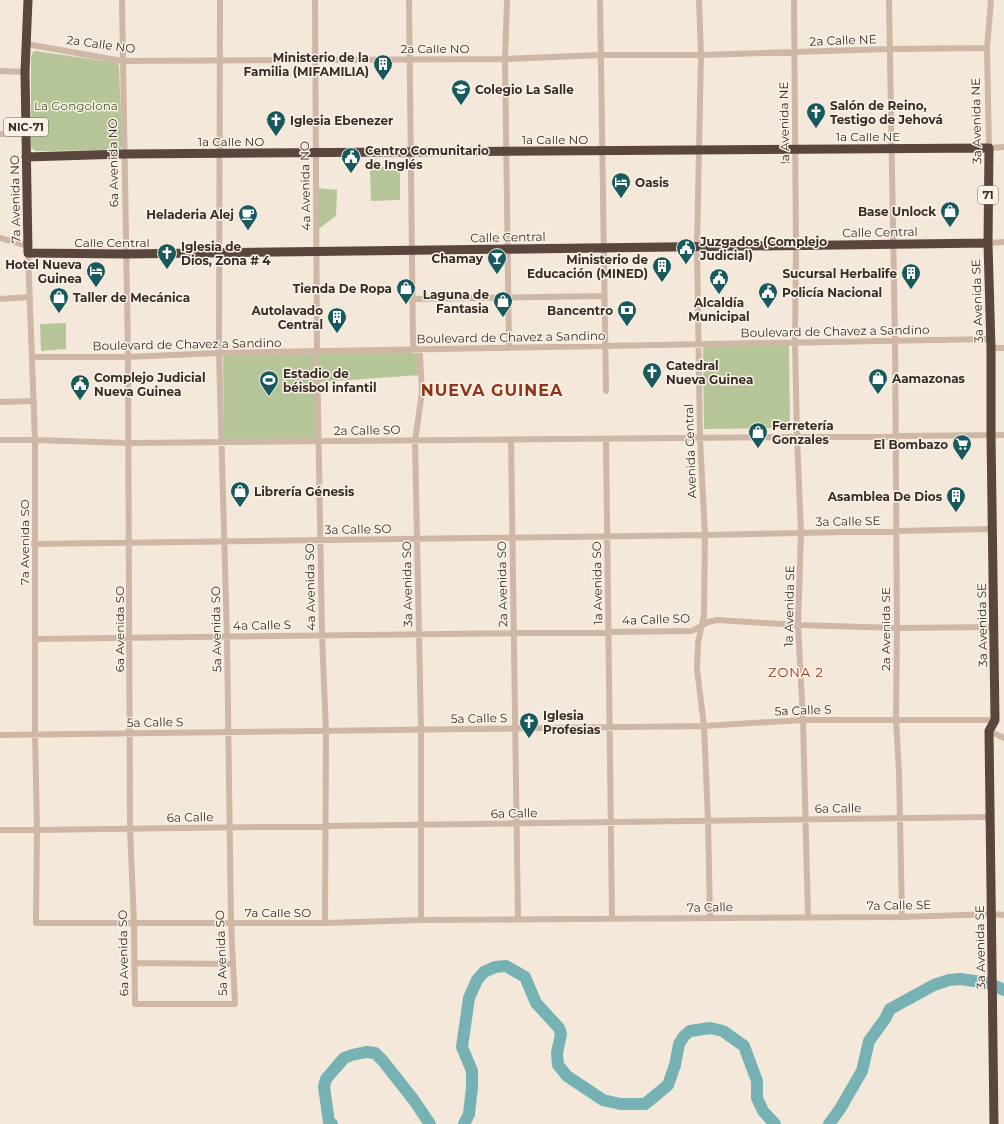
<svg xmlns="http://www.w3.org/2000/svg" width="1004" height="1124" font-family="Montserrat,sans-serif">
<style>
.green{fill:#b6c598}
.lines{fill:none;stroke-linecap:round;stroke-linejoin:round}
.river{stroke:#76b1b4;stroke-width:12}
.minor{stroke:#ceb7a4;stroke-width:6}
.highway{stroke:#5a463d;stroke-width:9}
.labels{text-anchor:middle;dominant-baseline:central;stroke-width:3;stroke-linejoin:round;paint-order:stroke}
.shield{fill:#fbf2e7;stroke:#726761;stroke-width:1}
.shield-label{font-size:11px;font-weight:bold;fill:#382c27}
.street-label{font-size:12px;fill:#382c27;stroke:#fbf2e7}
.poi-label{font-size:12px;font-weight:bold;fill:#382c27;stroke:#fbf2e7;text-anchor:start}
.park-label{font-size:12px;fill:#475928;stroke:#fbf2e7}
.neighbourhood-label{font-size:13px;letter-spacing:1px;fill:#903417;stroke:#fbf2e7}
.district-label{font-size:16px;font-weight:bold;letter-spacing:1px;fill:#903417;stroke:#fbf2e7}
</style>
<rect width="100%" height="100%" fill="#f4e8da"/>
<path class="green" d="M 36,51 L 117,63 L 119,66 L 122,139 L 122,145 L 120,150 L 36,151 L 31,148 L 31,57 L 33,52 Z
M 370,167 L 400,167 L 400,200 L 371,201 Z
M 316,188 L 337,190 L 336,216 L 317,230 Z
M 66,323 L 66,349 L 41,351 L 40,324 Z
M 789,344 L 790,428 L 704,429 L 703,345 Z
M 411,352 L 417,355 L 421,375 L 320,382 L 320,353 Z
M 314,354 L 316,439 L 224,440 L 223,355 Z"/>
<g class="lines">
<path class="river" d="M 332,1124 L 329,1122 L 324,1087 L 326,1079 L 344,1058 L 352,1055 L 366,1052 L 375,1053 L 383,1061 L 413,1099 L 430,1124
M 464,1124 L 469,1114 L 472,1087 L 472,1071 L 462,1047 L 469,998 L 477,980 L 484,972 L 495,967 L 506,966 L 525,977 L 536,1003 L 559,1028 L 561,1034 L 557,1053 L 558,1065 L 567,1076 L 603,1100 L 620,1104 L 645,1104 L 668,1085 L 675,1065 L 679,1044 L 684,1036 L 690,1031 L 710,1028 L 723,1031 L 744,1046 L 757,1081 L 757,1098 L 763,1111 L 775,1124
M 829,1124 L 840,1109 L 862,1071 L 869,1041 L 885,1019 L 890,1009 L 934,985 L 949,980 L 960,979 L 988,983 L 1004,990"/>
<path class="minor" d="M 122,0 L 128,357 L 130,829 L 134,924 L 135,1004 L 235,1004 L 231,923 L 227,637 L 219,353 L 220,0
M 315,0 L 317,352 L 322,635 L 326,731 L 325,923
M 409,0 L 413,344 L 415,350 L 420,355 L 422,392 L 415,441 L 421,729 L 421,920
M 507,0 L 505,59 L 509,348
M 600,0 L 606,391
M 699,0 L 701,55 L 697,246 L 700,438 L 705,535 L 704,615 L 698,643 L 697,669 L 704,726 L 708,821 L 710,918
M 794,0 L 796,245 L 795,343 L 797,437 L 801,533 L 798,625 L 803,720 L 808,917
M 889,0 L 895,341 L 897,628 L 896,720 L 899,772 L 902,917
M 991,0 L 987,48 L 989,148 L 1004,147
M 26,44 L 122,61 L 505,59 L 601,55 L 701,55 L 890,49 L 987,48
M 0,71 L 25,72
M 0,134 L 26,134
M 0,238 L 28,246
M 988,243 L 1004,242
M 28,253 L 35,440 L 35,734 L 37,830 L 36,923 L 325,923 L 421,920 L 902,917 L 992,914 L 1004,915
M 0,299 L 30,297
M 413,299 L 604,296
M 991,348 L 1004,348
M 32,357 L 128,357 L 219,353 L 990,339
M 0,402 L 34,401
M 606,439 L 612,919
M 0,440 L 35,440 L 128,443 L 1004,435
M 511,440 L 518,919
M 34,544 L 705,535 L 992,529
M 35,639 L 692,631 L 708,622 L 717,620 L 798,625 L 897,628 L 994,627
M 989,731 L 1004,738
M 0,735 L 704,726 L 803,720 L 995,720
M 0,830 L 37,830 L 990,817
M 134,963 L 232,964"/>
<path class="highway" d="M 28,0 L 25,72 L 28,253 L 126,254 L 988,243
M 26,157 L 124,154 L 989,148 L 988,243 L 991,348 L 991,435 L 995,720 L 989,731 L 994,1124"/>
</g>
<defs>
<g id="building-pin" transform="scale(1)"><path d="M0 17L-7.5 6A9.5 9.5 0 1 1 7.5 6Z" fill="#18595e" stroke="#fbf2e7"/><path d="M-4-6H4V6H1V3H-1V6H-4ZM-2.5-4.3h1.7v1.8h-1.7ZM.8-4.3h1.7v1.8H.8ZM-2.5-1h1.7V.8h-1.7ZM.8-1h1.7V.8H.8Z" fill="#fff"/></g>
<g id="school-pin" transform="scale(1)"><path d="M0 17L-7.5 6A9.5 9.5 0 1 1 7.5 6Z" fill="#18595e" stroke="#fbf2e7"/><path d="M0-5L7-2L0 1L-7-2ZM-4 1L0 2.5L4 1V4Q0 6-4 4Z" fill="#fff"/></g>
<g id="church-pin" transform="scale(1)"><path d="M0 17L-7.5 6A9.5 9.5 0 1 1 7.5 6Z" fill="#18595e" stroke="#fbf2e7"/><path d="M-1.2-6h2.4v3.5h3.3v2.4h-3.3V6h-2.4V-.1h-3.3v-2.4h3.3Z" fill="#fff"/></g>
<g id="civic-pin" transform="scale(1)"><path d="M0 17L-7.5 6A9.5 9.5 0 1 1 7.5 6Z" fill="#18595e" stroke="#fbf2e7"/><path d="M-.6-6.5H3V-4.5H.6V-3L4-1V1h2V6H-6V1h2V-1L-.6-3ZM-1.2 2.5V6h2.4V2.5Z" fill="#fff"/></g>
<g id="hotel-pin" transform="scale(1)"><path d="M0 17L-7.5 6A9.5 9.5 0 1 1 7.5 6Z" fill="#18595e" stroke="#fbf2e7"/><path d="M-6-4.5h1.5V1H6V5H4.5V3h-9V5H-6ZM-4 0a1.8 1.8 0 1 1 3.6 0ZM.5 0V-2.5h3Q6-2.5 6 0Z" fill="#fff"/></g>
<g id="shop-pin" transform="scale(1)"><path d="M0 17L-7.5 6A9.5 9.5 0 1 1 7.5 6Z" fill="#18595e" stroke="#fbf2e7"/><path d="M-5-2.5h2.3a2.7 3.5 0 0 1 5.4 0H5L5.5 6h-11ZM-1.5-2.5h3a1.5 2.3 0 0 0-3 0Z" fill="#fff"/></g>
<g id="cafe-pin" transform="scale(1)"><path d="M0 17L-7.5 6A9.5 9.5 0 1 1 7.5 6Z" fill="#18595e" stroke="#fbf2e7"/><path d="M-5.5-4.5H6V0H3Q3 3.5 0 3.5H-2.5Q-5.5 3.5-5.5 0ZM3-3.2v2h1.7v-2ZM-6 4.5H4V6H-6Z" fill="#fff"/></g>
<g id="bar-pin" transform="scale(1)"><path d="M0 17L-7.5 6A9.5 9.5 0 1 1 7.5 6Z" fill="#18595e" stroke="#fbf2e7"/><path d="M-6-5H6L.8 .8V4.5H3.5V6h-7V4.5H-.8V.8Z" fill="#fff"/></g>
<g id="bank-pin" transform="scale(1)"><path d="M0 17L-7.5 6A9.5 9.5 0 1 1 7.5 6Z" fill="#18595e" stroke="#fbf2e7"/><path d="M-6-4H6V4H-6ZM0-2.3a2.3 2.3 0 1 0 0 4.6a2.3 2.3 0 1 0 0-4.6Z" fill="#fff"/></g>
<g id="stadium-pin" transform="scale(1)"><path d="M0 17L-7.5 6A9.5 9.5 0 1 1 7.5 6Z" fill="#18595e" stroke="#fbf2e7"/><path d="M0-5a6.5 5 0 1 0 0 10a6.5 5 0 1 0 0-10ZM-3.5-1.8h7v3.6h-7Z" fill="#fff"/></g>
<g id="supermarket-pin" transform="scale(1)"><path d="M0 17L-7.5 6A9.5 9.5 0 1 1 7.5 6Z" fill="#18595e" stroke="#fbf2e7"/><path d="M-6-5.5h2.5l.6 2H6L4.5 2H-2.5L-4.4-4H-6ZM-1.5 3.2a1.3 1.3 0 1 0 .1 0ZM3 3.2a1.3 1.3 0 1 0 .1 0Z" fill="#fff"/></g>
</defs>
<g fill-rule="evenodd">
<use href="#building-pin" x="383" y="64"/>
<use href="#school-pin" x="461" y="89"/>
<use href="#church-pin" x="816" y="112"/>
<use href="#church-pin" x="276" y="120"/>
<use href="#civic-pin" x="351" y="157"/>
<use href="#hotel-pin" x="621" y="182"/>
<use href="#shop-pin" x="950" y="211"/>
<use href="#cafe-pin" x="248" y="214"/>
<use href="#civic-pin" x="686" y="248"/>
<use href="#church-pin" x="167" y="253"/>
<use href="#bar-pin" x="497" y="258"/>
<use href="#building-pin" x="662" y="266"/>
<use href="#hotel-pin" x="96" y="271"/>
<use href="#building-pin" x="911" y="273"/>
<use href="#civic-pin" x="719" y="278"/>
<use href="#shop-pin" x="406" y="288"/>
<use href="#civic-pin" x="768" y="292"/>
<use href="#shop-pin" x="59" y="297"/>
<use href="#shop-pin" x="503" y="301"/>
<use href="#bank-pin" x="627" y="310"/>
<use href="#building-pin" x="337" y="317"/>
<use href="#church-pin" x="652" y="372"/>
<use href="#shop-pin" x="878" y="378"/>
<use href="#stadium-pin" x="269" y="380"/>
<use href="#civic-pin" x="80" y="384"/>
<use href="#shop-pin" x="758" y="432"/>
<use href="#supermarket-pin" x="962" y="444"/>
<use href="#shop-pin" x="240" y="491"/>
<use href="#building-pin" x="956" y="496"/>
<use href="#church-pin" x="529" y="722"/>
</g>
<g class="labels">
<g class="shield">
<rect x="4" y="118" width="44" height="18" rx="3"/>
<rect x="978" y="186" width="20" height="18" rx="3"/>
</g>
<g class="shield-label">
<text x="26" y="127">NIC-71</text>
<text x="988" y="195">71</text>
</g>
<g class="street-label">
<text transform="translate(843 40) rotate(-2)">2a Calle NE</text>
<text transform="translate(101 44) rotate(8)">2a Calle NO</text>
<text x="435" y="48">2a Calle NO</text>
<text transform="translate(976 121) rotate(-91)">3a Avenida NE</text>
<text transform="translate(784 123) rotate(-91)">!a Avenida NE</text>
<text x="868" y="136">1a Calle NE</text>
<text x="555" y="139">1a Calle NO</text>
<text x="231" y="141">1a Calle NO</text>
<text transform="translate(113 163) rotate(-91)">6a Avenida NO</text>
<text transform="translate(305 186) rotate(-91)">4a Avenida NO</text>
<text transform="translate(15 199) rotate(-91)">7a Avenida NO</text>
<text transform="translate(880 232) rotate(-1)">Calle Central</text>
<text transform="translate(508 237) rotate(-1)">Calle Central</text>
<text x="112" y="242">Calle Central</text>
<text transform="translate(977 301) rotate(-92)">3a Avenida SE</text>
<text transform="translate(835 331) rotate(-1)">Boulevard de Chavez a Sandino</text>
<text transform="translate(511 337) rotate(-1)">Boulevard de Chavez a Sandino</text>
<text transform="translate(187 344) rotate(-1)">Boulevard de Chavez a Sandino</text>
<text transform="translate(367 430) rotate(-1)">2a Calle SO</text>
<text transform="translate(690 451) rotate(-92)">Avenida Central</text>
<text transform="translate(848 521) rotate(-1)">3a Calle SE</text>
<text transform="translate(358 529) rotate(-1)">3a Calle SO</text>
<text transform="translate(24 542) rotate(-90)">7a Avenida SO</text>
<text transform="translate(597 583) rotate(-91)">1a Avenida SO</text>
<text transform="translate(407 584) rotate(-91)">3a Avenida SO</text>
<text transform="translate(502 584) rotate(-91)">2a Avenida SO</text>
<text transform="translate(310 587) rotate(-91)">4a Avenida SO</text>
<text transform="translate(789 606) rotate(-89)">1a Avenida SE</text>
<text transform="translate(656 619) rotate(-2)">4a Calle SO</text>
<text transform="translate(262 625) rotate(-1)">4a Calle S</text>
<text transform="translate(982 625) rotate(-91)">3a Avenida SE</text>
<text transform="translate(119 629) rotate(-90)">6a Avenida SO</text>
<text transform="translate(216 629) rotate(-91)">5a Avenida SO</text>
<text transform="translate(885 629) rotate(-90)">2a Avenida SE</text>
<text transform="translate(803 710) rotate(-2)">5a Calle S</text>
<text transform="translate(479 718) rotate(-1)">5a Calle S</text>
<text transform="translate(155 722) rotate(-1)">5a Calle S</text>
<text transform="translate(838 808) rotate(-1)">6a Calle</text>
<text transform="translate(514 813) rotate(-1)">6a Calle</text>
<text transform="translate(190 817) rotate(-1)">6a Calle</text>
<text transform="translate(899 905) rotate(-1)">7a Calle SE</text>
<text transform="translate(710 907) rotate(-1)">7a Calle</text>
<text x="278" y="912">7a Calle SO</text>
<text transform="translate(980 947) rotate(-91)">3a Avenida SE</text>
<text transform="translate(123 953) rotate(-91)">6a Avenida SO</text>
<text transform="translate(221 953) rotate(-92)">5a Avenida SO</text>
</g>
<g class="poi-label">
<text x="369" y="57" text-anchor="end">Ministerio de la<tspan x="369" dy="14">Familia (MIFAMILIA)</tspan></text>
<text x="475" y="89">Colegio La Salle</text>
<text x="830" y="105">Salón de Reino,<tspan x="830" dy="14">Testigo de Jehová</tspan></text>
<text x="290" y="120">Iglesia Ebenezer</text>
<text x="365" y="150">Centro Comunitario<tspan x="365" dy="14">de Inglés</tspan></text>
<text x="635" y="182">Oasis</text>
<text x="936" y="211" text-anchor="end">Base Unlock</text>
<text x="234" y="214" text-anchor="end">Heladeria Alej</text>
<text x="700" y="241">Juzgados (Complejo<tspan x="700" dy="14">Judicial)</tspan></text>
<text x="181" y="246">Iglesia de<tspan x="181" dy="14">Dios, Zona # 4</tspan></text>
<text x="483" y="258" text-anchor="end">Chamay</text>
<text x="648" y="259" text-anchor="end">Ministerio de<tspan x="648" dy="14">Educación (MINED)</tspan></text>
<text x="82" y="264" text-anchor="end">Hotel Nueva<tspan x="82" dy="14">Guinea</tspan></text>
<text x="897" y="273" text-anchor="end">Sucursal Herbalife</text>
<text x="392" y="288" text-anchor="end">Tienda De Ropa</text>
<text x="782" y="292">Policía Nacional</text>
<text x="489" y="294" text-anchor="end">Laguna de<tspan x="489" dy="14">Fantasia</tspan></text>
<text x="73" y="297">Taller de Mecánica</text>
<text x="719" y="302" text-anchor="middle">Alcaldía<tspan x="719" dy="14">Municipal</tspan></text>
<text x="323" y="310" text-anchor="end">Autolavado<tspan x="323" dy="14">Central</tspan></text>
<text x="613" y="310" text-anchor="end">Bancentro</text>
<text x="666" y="365">Catedral<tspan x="666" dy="14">Nueva Guinea</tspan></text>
<text x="283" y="373">Estadio de<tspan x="283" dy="14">béisbol infantil</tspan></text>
<text x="94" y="377">Complejo Judicial<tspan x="94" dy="14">Nueva Guinea</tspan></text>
<text x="892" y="378">Aamazonas</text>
<text x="772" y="425">Ferretería<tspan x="772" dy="14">Gonzales</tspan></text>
<text x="948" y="444" text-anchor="end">El Bombazo</text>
<text x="254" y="491">Librería Génesis</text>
<text x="942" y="496" text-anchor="end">Asamblea De Dios</text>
<text x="543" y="715">Iglesia<tspan x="543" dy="14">Profesias</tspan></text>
</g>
<g class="park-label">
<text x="76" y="105">La Gongolona</text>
</g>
<g class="neighbourhood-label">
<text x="796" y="672">ZONA 2</text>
</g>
<g class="district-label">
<text x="492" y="390">NUEVA GUINEA</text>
</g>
</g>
</svg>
